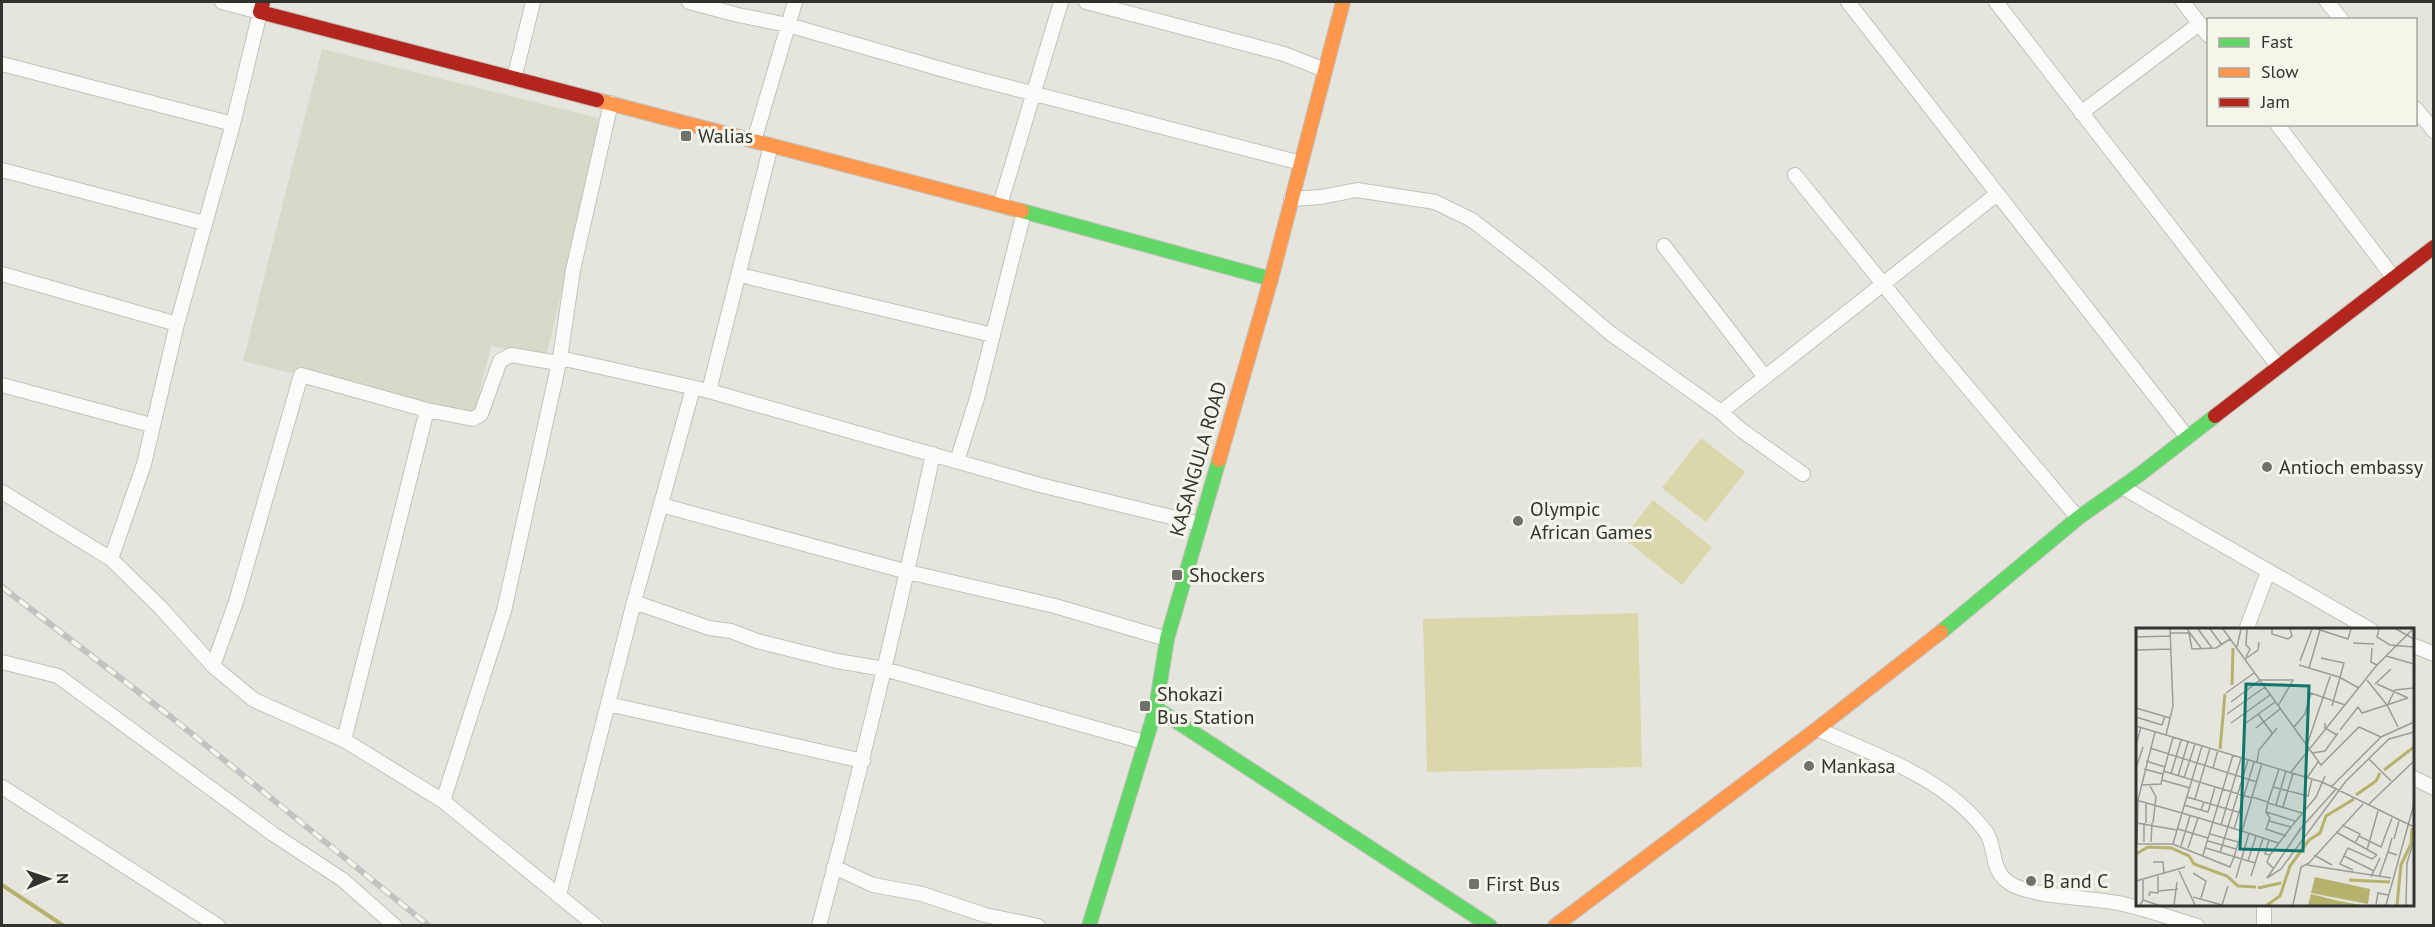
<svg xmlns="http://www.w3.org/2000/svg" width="2435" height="927" font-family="'PT Sans',sans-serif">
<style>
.built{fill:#d8d8cb}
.green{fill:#dad8ab}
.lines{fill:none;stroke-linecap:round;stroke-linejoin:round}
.stream{stroke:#b5b26d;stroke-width:4}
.street-casing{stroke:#c2c2bc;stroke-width:16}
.fast-casing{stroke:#c2c2bc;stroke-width:16}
.slow-casing{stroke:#c2c2bc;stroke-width:16}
.jam-casing{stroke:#c2c2bc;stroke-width:16}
.street{stroke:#fbfbfa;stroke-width:14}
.fast{stroke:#63d668;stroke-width:14}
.slow{stroke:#ff974d;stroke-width:14}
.jam{stroke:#b3261e;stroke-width:14}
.rail-casing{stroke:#c2c2c1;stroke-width:6}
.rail{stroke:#f5f5e9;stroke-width:4;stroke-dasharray:11;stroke-linecap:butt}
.poi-dot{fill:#71716c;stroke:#f5f5e9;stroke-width:2}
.labels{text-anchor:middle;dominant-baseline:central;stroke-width:6;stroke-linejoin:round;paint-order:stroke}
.poi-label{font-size:20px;fill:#32322e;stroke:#f5f5e9;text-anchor:start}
.street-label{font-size:20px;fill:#32322e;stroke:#f5f5e9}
.inset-river{fill:none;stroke:#b5b26d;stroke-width:3}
.inset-road{fill:none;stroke:#9d9d98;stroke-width:1.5}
.view{fill:#0f766e;fill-opacity:0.15;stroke:#0f766e;stroke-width:3}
.inset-edge{fill:none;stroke:#32322e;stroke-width:3}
</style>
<rect width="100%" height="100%" fill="#e5e5de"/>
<path class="built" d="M 322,49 L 602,119 L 546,357 L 491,346 L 473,419 L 243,361 Z"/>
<path class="green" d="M 1701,438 L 1745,472 L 1706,522 L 1662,488 Z
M 1653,500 L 1712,547 L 1682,585 L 1623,538 Z
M 1638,613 L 1642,767 L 1427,772 L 1423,619 Z"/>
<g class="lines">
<path class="stream" d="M 2,885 L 64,926"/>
<g class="street-casing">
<path id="street" d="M 689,2 L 738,15 L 788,25 L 962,75 L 1301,163
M 1086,2 L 1284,54 L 1325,70
M 1848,2 L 2187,437
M 1996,2 L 2278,366
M 2183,2 L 2208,35
M 2327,2 L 2342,20
M 2,64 L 233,124
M 514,79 L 533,2
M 2416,109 L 2434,131
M 2081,113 L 2199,24
M 2277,124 L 2393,277
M 754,141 L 795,2
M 771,145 L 709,391 L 1040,485 L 1200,524
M 2,170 L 204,223
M 1795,175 L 1938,352 L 2078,518
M 1291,199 L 1321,197 L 1357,190 L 1435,202 L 1472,220 L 1536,270 L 1610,333 L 1721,412 L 1740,429 L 1803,474
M 1000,205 L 1061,2
M 1664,246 L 1765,377
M 2,274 L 177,324
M 740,275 L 993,335
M 560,358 L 573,270 L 611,103
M 2,385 L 151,425
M 427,410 L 344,740 L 443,801 L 596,926
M 1721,412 L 1997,194
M 957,461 L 977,398 L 1024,212
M 2122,487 L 2371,630
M 2,492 L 111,559 L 161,608 L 213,666 L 254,700 L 344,740
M 661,505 L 908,572 L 1055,606 L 1167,639
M 111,559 L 144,464 L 177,324 L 233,124 L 260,12 L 222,2
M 634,602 L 709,628 L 731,631 L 757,641 L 837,661 L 884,669 L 1144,742
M 2246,630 L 2268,572
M 2412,645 L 2434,654
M 2,662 L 58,676 L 273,834 L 343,880 L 395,926
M 213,666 L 236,602 L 301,375 L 427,410 L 473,419 L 481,414 L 500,361 L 511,355 L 558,363
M 608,704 L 863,761
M 1817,729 C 1877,756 1945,777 1986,832 C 1997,847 1989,871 2011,884 C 2036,898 2092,897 2123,904 C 2148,910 2172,918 2197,926
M 2412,777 L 2434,788
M 2,787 L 218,926
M 443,801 L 504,611 L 560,358 L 709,391
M 834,867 L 873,885 L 922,894 L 985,915 L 1038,926
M 559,895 L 634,602 L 693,388
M 2264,904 L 2264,926
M 819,926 C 861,769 899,612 933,454"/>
</g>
<g class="fast-casing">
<path id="fast" d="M 1022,211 L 1271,279
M 1941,632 L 2078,518 L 2139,475 L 2215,416
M 1156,708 L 1490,926
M 1089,926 L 1156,708 L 1167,639 L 1219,460"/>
</g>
<g class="slow-casing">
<path id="slow" d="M 597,100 L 1022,211
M 1219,460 L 1271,279 L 1343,2
M 1555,926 L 1817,729 L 1941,632"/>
</g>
<g class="jam-casing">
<path id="jam" d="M 263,2 L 260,12 L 597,100
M 2215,416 L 2434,247"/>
</g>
<use href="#street" class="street"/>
<use href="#fast" class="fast"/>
<use href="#slow" class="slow"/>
<use href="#jam" class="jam"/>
<g class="rail-casing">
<path id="rail" d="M 2,587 L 171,717 L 429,926"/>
</g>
<use href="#rail" class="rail"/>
</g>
<g class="poi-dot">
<rect x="680" y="130" width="12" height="12" rx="3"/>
<circle cx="2267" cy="467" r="6"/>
<circle cx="1518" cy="521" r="6"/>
<rect x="1171" y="569" width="12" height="12" rx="3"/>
<rect x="1139" y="700" width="12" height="12" rx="3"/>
<circle cx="1809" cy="766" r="6"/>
<circle cx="2031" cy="881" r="6"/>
<rect x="1468" y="878" width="12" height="12" rx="3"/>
</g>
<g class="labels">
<g class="poi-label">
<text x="698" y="136">Walias</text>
<text x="2279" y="467">Antioch embassy</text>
<text x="1530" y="509">Olympic<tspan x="1530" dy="23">African Games</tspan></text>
<text x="1189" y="575">Shockers</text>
<text x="1157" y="694">Shokazi<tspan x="1157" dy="23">Bus Station</tspan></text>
<text x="1821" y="766">Mankasa</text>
<text x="2043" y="881">B and C</text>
<text x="1486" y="884">First Bus</text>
</g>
<g class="street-label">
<text transform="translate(1198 459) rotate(-74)">KASANGULA ROAD</text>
</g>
</g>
<g transform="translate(2136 628)">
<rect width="278" height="278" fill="#e5e5de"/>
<path d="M 179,249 L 234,261 L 232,276 L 175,265 ZM 175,266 L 203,273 L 225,277 L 172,277 Z" fill="#b5b26d"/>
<path class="inset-river" d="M 96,57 L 97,20M 84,121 L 89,66M 248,142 L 278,119M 220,167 L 240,153 L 244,145M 0,226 L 12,219 L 35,220 L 53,228 L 58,236 L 91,248 L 102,258 L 120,259M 213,252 L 254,254M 122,260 L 145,255M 131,277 L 144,268 L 154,238 L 173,212 L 184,205 L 190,188 L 218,171M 261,277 L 265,237 L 275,216 L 276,200"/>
<path class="inset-road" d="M 51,1 L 65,20M 62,1 L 76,20M 74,1 L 86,17M 87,1 L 185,137 L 223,99 L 245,109M 136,1 L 136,6 L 152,11 L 156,8 L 154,1M 181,1 L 212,11 L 215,1M 243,1 L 241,9 L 254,17 L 278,19M 260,1 L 278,11M 34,5 L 53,5 L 56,21 L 80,20 L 94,11M 0,9 L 34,8M 217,15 L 238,16M 101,19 L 105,1M 236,20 L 235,34 L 241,37M 0,22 L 35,21M 250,28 L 278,36M 110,29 L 114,21 L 110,17 L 111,1M 185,30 L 208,35 L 196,78M 109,31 L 122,22 L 123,14M 164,33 L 176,1M 163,37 L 203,49 L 223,60M 173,40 L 184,2M 231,52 L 251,77 L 262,99M 239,56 L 255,41M 241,56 L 272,70M 90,65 L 118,45M 95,74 L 124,52 L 157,52 L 142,78M 252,76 L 259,62 L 278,60M 0,80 L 34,90M 91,86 L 129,59M 122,86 L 136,105M 0,89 L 26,97 L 29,88M 95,95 L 134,67M 189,95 L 189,100 L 201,107M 107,97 L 139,74M 0,98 L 186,154 L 278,199M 158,99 L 169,86 L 175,65 L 209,77M 120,100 L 144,81M 204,102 L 222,79 L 226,85 L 272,70M 30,107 L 37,78 L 34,1M 0,117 L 5,99M 171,117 L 195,46M 14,120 L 121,154M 176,125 L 189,123 L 202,105M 233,131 L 255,153M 10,133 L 29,139M 121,134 L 123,122 L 141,100M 0,140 L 7,119M 77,140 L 82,122M 8,141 L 27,146 L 37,109M 27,143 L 116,170M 155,144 L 241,37 L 277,1M 35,146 L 45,112M 42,148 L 52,114M 48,150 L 59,116M 171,150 L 182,134M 26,152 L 54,160M 5,157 L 25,156 L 27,146M 14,158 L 20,169 L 17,195M 137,159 L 172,168 L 176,151M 195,159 L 245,109 L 278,94M 200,161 L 165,200 L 131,250 L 145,241 L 210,153 L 253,111 L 278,104M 51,169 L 105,185M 116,169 L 132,174 L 143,141M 59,171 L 74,120M 0,172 L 46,185 L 66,118M 132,174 L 130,184 L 159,193M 132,175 L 166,185M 48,177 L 65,182 L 68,174M 140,177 L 150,143M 232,177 L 278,133M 147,179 L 157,145M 65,182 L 72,184 L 79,159M 130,184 L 134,190 L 130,201 L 150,208M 133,193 L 155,199 L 180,169 L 189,148M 1,195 L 41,202M 10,195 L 10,175M 85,197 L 105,130M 206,197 L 224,206 L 219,215M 42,201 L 72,210M 98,201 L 118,134M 200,204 L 241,227M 74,206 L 102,214M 223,208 L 245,219 L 256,190M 256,210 L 252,224 L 261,227M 258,211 L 263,193M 133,212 L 129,226 L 134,227M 72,213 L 100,221M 8,214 L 8,195M 15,214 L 16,195M 0,216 L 37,216 L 46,185 L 106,203 L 126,135M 1,216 L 2,172 L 19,104M 37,216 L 94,239 L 98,229M 45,218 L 54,188M 52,220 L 62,190M 70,220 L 119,235M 231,222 L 242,183M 84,225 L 112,132M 67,227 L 97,127M 178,227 L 196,237M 208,228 L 238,243M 98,229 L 106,203 L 142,215M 112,233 L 120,208M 17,234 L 27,234 L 28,246M 171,237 L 255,250M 137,240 L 131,234 L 134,227 L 155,199M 217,242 L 204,236 L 212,220 L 236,231 L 241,227M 43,243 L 59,277M 57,245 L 70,253 L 65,270M 115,248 L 127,210M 235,249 L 244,230M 243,249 L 252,224M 100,250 L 113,205M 0,253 L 49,239M 23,263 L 42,261M 13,268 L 14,264 L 22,265 L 22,248M 57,269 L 86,277M 7,272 L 7,252M 4,277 L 7,272 L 22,277M 38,277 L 41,254M 86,277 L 92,258M 157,277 L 165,239 L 173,235 L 227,176M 240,277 L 242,265 L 252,267M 250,277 L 278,176M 270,277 L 271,235 L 278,212"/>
<path class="view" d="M 110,56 L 173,58 L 167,223 L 104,221 Z"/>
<rect width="278" height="278" class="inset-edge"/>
</g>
<rect width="2435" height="927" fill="none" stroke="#32322e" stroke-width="6"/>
<rect x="2207" y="18" width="210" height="108" fill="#f5f5e9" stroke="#a7a79e" stroke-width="1.5"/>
<rect x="2219" y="38" width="30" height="9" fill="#63d668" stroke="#a7a79e" stroke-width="1.5"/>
<text x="2261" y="48" font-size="18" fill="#32322e">Fast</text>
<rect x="2219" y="68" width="30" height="9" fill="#ff974d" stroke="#a7a79e" stroke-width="1.5"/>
<text x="2261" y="78" font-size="18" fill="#32322e">Slow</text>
<rect x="2219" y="98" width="30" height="9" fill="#b3261e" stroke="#a7a79e" stroke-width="1.5"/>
<text x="2261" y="108" font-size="18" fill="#32322e">Jam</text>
<g transform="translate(48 879) rotate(88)" stroke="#f5f5e9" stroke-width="4.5" paint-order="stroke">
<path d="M0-4.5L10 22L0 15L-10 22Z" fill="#32322e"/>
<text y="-9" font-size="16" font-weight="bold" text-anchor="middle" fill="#32322e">N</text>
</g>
</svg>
